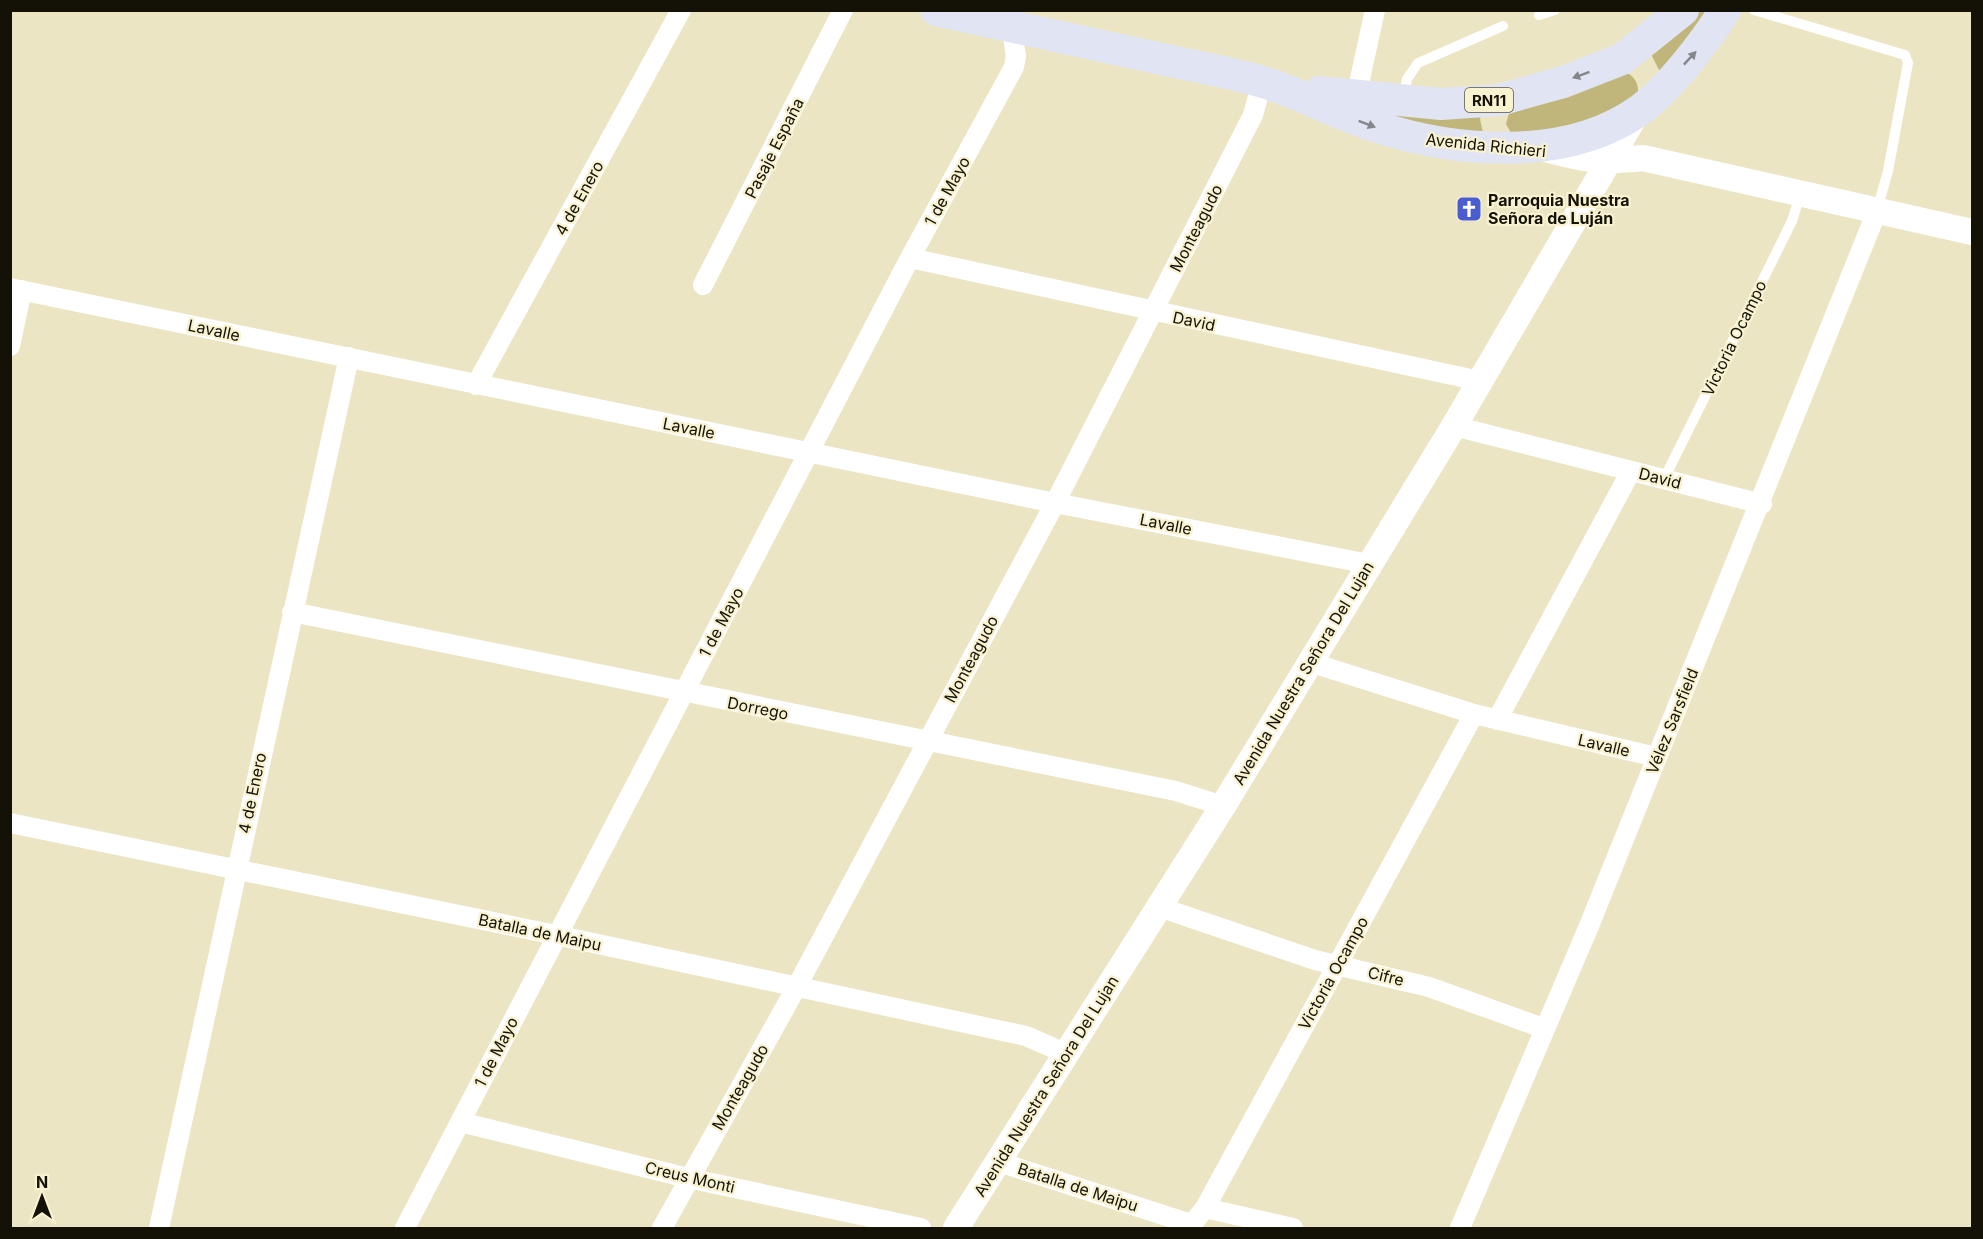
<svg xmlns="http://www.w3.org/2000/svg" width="1983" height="1239" font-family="Inter,sans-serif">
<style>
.green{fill:#c0b67c}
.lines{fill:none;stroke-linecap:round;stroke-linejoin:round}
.service{stroke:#fff;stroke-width:10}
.minor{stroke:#fff;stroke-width:20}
.tertiary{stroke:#fff;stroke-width:26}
.primary{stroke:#e1e5f3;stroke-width:32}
.oneway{fill:#858689}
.labels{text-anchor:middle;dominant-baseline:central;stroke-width:4.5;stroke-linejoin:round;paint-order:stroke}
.shield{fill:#f8f2d0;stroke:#585543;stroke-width:1.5}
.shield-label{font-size:15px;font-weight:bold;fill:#141207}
.street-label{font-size:16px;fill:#141207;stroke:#f8f2d0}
.poi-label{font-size:16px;font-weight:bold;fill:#141207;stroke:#f8f2d0;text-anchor:start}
</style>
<rect width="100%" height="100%" fill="#ebe5c3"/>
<path class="green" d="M 1696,11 L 1713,11 L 1662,76 L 1651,54 Z
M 1621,69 C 1634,76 1639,81 1638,95 L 1588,126 L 1511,133 L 1506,124 L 1509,113 Z
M 1352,105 L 1483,112 L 1480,119 L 1484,138 L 1443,134 Z"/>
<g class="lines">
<path class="service" d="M 1754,10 L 1905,55 L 1908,63 L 1888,171 L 1877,210
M 1539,15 L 1555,10
M 1403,98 L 1407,79 L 1418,63 L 1503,26
M 1664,479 L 1792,221 L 1800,195"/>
<path class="minor" d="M 1356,97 L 1375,10
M 910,258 L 1480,381
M 703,285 L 843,10
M 10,288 L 1055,503 L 1369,564
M 10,346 L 22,290
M 476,385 L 681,10
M 1454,426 L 1762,504
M 292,612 L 1176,791 L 1223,806
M 1309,662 L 1474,714 L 1656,757
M 1497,720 L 1631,471
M 10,823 L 556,935 L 1026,1036 L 1067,1054
M 1159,907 L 1315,960 L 1429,987 L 1543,1028
M 460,1122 L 688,1178 L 921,1228
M 999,1162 L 1191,1224
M 1205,1208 L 1293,1228
M 159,1228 L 349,357
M 405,1228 L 910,258 L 1014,67 L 1016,57 L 1010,16
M 662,1228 L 796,988 L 1055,503 L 1253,115 L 1262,82
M 1189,1228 L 1205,1208 L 1474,714
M 1460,1228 L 1589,926 L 1877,211"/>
<path class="tertiary" d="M 1538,147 C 1581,159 1598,163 1643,158 L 1972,232
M 956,1228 L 1223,806 L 1454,426 L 1638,111"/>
<path class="primary" d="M 936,10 C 1010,26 1083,42 1157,58 C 1192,66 1229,72 1263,82 C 1302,94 1338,115 1377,127 C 1458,153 1567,162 1640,110 C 1670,88 1705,42 1725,10
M 1319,92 L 1441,104 L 1499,100 L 1563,82 L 1622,59 L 1683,10"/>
</g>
<defs><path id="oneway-solid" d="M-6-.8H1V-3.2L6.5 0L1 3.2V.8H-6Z" transform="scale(1.5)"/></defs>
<g class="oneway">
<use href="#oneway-solid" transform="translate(1690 58) rotate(-47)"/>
<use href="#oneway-solid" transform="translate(1581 75) rotate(160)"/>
<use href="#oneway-solid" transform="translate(1367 124) rotate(21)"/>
</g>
<defs>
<g id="church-square" transform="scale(1.35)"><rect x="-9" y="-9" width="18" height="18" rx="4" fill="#495cd0" stroke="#f8f2d0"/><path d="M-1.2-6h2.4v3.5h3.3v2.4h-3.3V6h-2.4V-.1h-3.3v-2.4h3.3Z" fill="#fff"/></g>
</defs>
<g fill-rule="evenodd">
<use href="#church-square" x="1469" y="209"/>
</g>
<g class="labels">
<rect class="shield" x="1465" y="88" width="48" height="24" rx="4.5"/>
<g class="shield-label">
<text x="1489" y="100">RN11</text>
</g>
<g class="street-label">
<text transform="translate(1486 145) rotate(6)">Avenida Richieri</text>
<text transform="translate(774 148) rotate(-63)">Pasaje España</text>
<text transform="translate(947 191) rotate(-61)">1 de Mayo</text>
<text transform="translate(579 198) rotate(-61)">4 de Enero</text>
<text transform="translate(1196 228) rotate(-63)">Monteagudo</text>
<text transform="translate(1194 321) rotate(12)">David</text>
<text transform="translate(214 330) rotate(12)">Lavalle</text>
<text transform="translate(1734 338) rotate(-64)">Victoria Ocampo</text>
<text transform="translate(689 428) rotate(11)">Lavalle</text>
<text transform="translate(1660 478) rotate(14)">David</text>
<text transform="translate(1166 524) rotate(11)">Lavalle</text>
<text transform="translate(721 622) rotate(-62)">1 de Mayo</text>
<text transform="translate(971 659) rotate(-62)">Monteagudo</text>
<text transform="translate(1303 673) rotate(-59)">Avenida Nuestra Señora Del Lujan</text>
<text transform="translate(758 708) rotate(11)">Dorrego</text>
<text transform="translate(1672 721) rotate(-68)">Vélez Sarsfield</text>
<text transform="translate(1604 745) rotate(13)">Lavalle</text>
<text transform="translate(252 793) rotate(-78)">4 de Enero</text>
<text transform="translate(540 932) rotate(12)">Batalla de Maipu</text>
<text transform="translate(1333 973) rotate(-61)">Victoria Ocampo</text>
<text transform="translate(1386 976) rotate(14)">Cifre</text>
<text transform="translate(496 1052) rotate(-63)">1 de Mayo</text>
<text transform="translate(1046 1086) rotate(-58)">Avenida Nuestra Señora Del Lujan</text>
<text transform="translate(740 1087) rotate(-60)">Monteagudo</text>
<text transform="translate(690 1177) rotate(13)">Creus Monti</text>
<text transform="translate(1078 1187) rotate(18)">Batalla de Maipu</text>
</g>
<g class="poi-label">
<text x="1488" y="200">Parroquia Nuestra<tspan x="1488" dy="18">Señora de Luján</tspan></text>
</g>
</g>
<rect width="1983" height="1239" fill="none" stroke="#141207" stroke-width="24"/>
<g transform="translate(42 1197)" stroke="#f8f2d0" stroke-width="4.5" paint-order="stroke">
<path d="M0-4.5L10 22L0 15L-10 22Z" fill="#141207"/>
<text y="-9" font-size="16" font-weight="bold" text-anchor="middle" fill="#141207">N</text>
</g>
</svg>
